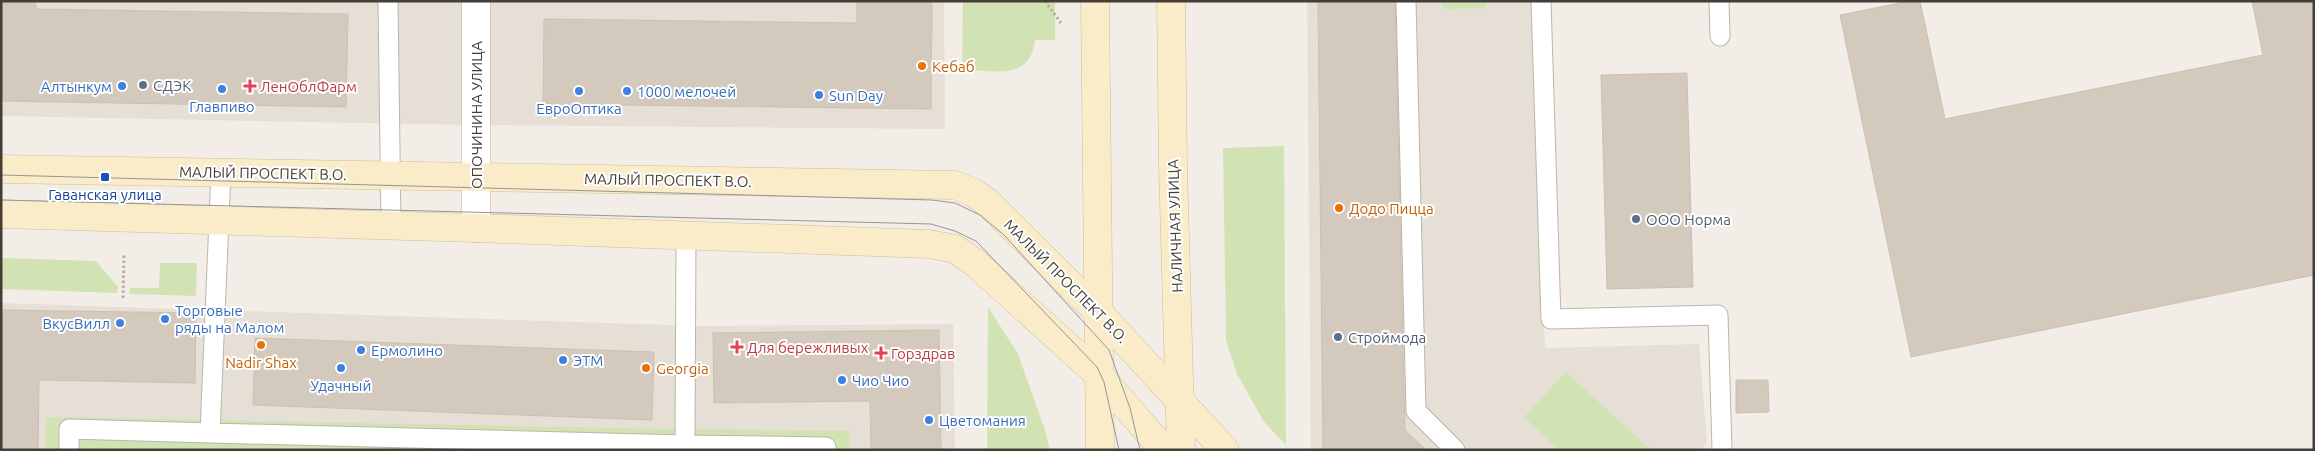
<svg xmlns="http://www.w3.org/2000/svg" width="2315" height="451" font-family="Ubuntu,sans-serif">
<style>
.residential{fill:#e6dfd5}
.green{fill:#d1e3b3}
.building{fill:#d3c9bd;stroke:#cdc0b1}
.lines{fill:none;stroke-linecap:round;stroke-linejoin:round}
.lane-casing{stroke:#bdb5aa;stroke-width:21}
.street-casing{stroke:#bdb5aa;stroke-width:29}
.secondary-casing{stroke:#cebd9a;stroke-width:29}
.path{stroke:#bdaf9d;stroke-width:3;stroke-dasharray:2.5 2.5;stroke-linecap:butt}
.lane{stroke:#fff;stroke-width:19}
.street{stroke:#fff;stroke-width:28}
.secondary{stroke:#faebc9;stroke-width:28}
.tram{stroke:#959595;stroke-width:1}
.food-dot{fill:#e8710a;stroke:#fff;stroke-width:2}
.service-dot{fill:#5c6f8a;stroke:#fff;stroke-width:2}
.shop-dot{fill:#3f7fe0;stroke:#fff;stroke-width:2}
.health-dot{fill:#e0444e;stroke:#fff;stroke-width:2}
.transit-dot{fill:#1a4fb4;stroke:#fff;stroke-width:2}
.labels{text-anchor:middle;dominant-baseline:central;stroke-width:4;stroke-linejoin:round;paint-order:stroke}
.food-label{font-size:15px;fill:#c56008;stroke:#fff;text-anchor:start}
.service-label{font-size:15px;fill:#4e5e75;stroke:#fff;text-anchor:start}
.shop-label{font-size:15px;fill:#366cbe;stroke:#fff;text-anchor:start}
.health-label{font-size:15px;fill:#be3a42;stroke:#fff;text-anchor:start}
.street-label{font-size:15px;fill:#443e36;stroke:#fff}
.transit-label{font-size:15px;fill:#164399;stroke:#fff}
</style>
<rect width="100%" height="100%" fill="#f2eee7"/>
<path class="residential" d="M 1,1 L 944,1 L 945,129 L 468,125 L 1,116 Z
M 1307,1 L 1531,1 L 1545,348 L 1699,344 L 1707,442 L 1702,450 L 1311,450 Z
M 1,303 L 701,326 L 953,324 L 955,450 L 1,450 Z"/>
<path class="green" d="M 963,1 L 1055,1 L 1055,40 L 1035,40 C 1030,82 994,70 962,70 Z
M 1443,1 L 1486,1 L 1486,8 L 1443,9 Z
M 1284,146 L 1286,445 L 1264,422 L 1237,374 L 1226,340 L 1223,148 Z
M 1,258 L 96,261 L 118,287 L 117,293 L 1,289 Z
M 160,263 L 197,263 L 196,296 L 129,294 L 130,288 L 159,288 Z
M 988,307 L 1018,354 L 1045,430 L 1050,450 L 987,450 Z
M 1566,372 L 1651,450 L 1559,450 L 1524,417 Z
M 46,417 L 669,429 L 849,431 L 850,450 L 46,450 Z"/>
<path class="building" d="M 1,1 L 36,1 L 36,9 L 348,14 L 346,107 L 1,101 Z
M 932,1 L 931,109 L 543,104 L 544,19 L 857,23 L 857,1 Z
M 1318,1 L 1395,1 L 1405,430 L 1426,450 L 1323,450 Z
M 1910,1 L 1920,1 L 1945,119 L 2263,55 L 2252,1 L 2314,1 L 2314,275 L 1911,357 L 1840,15 Z
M 1687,73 L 1693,287 L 1607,289 L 1601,75 Z
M 1,310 L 196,313 L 195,383 L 39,380 L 38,450 L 1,450 Z
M 939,330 L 941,450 L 871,450 L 870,401 L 714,403 L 713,333 Z
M 255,338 L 654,352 L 652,420 L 253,405 Z
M 1736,380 L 1768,380 L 1769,412 L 1736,413 Z"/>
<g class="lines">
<g class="lane-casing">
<path id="lane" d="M 388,1 L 391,225
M 1406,1 L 1416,411 L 1455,450
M 1541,1 L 1551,319 L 1718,315 L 1722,450
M 1719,1 L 1720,36
M 221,172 L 210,433 L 685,445 L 826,447 L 826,450
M 685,445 L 686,236
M 69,450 L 69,429 L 210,433"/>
</g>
<g class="street-casing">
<path id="street" d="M 476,228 L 476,1"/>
</g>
<g class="secondary-casing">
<path id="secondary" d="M 1095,1 L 1100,450
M 1171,1 L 1173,167 L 1181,450
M 1,169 L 955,185 L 974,193 L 987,202 L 1099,313 L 1225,450
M 1,214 L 476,228 L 929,244 L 955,249 L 974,262 L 1099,375 L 1164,450"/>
</g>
<path class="path" d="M 1045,1 L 1061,23
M 123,298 L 124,255"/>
<use href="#lane" class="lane"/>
<use href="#street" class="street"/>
<use href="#secondary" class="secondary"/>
<path class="tram" d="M 1,175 L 932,200 L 955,203 L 980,215 L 1004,235 L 1109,350 L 1130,408 L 1140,450
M 1,200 L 931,224 L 955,231 L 976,241 L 1097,367 L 1104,382 L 1119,450"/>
</g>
<g class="food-dot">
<circle cx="922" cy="66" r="5"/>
<circle cx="1339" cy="208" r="5"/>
<circle cx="261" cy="345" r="5"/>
<circle cx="646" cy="368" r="5"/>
</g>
<g class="service-dot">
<circle cx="143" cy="85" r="5"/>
<circle cx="1636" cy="219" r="5"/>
<circle cx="1338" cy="337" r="5"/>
</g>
<g class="shop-dot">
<circle cx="122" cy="86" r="5"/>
<circle cx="222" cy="89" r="5"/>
<circle cx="579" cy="91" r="5"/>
<circle cx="627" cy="91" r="5"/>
<circle cx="819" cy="95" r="5"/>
<circle cx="165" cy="319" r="5"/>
<circle cx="120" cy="323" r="5"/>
<circle cx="361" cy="350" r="5"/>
<circle cx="563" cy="360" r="5"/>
<circle cx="341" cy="368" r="5"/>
<circle cx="842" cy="380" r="5"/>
<circle cx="929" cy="420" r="5"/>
</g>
<g class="health-dot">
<path d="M247.5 78.5h5v5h5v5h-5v5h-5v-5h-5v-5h5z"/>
<path d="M734.5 339.5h5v5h5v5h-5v5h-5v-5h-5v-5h5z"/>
<path d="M878.5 345.5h5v5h5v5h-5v5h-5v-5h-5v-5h5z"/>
</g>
<rect class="transit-dot" x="100" y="172" width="10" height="10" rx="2.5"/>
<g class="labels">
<g class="food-label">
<text x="932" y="66">Кебаб</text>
<text x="1349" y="208">Додо Пицца</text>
<text x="261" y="362" text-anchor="middle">Nadir Shax</text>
<text x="656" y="368">Georgia</text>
</g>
<g class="service-label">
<text x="153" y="85">СДЭК</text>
<text x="1646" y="219">ООО Норма</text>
<text x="1348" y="337">Строймода</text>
</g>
<g class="shop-label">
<text x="112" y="86" text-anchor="end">Алтынкум</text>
<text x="637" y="91">1000 мелочей</text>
<text x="829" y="95">Sun Day</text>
<text x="222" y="106" text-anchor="middle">Главпиво</text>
<text x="579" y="108" text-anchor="middle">ЕвроОптика</text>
<text x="175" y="310">Торговые<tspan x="175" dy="17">ряды на Малом</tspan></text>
<text x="110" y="323" text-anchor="end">ВкусВилл</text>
<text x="371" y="350">Ермолино</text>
<text x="573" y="360">ЭТМ</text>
<text x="852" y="380">Чио Чио</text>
<text x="341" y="385" text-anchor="middle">Удачный</text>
<text x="939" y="420">Цветомания</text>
</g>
<g class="health-label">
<text x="260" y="86">ЛенОблФарм</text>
<text x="747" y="347">Для бережливых</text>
<text x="891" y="353">Горздрав</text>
</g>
<g class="street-label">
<text transform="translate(476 115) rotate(-90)">ОПОЧИНИНА УЛИЦА</text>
<text transform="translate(263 173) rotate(1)">МАЛЫЙ ПРОСПЕКТ В.О.</text>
<text transform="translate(668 180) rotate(1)">МАЛЫЙ ПРОСПЕКТ В.О.</text>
<text transform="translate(1175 226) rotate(-92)">НАЛИЧНАЯ УЛИЦА</text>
<text transform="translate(1066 281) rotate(45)">МАЛЫЙ ПРОСПЕКТ В.О.</text>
</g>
<g class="transit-label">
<text x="105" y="194">Гаванская улица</text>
</g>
</g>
<rect width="2315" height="451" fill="none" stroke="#443e36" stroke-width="5"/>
</svg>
